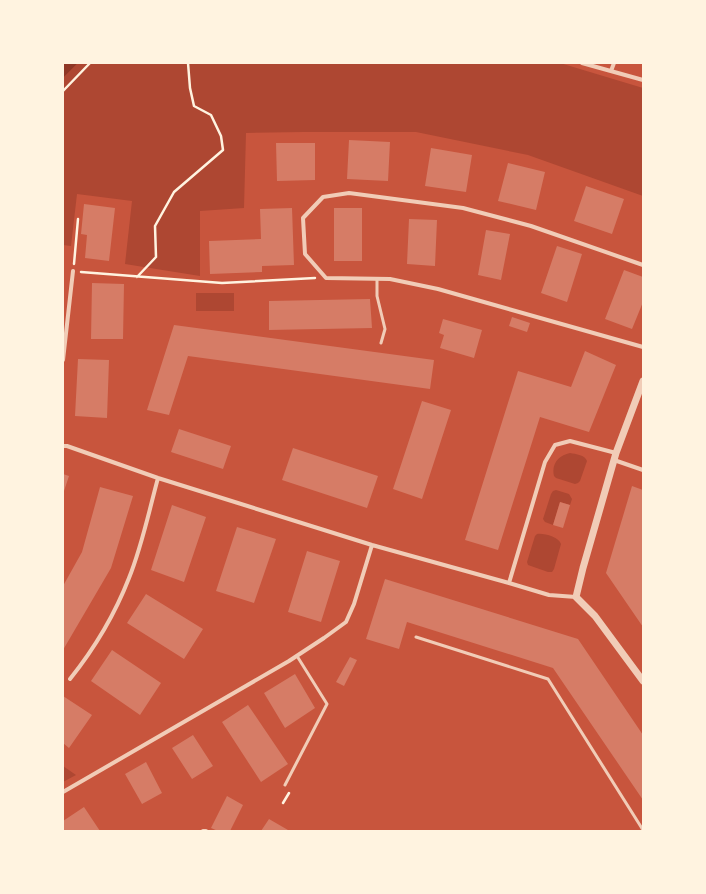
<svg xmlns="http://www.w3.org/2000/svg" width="706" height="894" font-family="'IBM Plex Serif',serif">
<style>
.green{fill:#ae4732}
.water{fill:#8f3625}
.building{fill:#d67c66}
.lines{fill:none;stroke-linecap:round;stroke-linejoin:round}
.path{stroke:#fff3e0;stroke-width:2.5}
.service{stroke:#f1ccb7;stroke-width:3}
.minor{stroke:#f1ccb7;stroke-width:4}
.tertiary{stroke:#f1ccb7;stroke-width:7}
</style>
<rect width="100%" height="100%" fill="#c8553d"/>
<path class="green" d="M 78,63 L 560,63 L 643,88 L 643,196 L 528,155 L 416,132 L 304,132 L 246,133 L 244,208 L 200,211 L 200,276 L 125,264 L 132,201 L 77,194 L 71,246 L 63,245 L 63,78 Z
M 196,293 L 234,293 L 234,311 L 196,311 Z
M 570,453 C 576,454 585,455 587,461 L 580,481 L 578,483 L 575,484 L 556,478 L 554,476 C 551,464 559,455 570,453 Z
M 556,490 L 569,494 L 572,499 L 570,505 L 560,502 L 553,525 L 545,522 L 543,519 L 551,494 L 553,491 Z
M 537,534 C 544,533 559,537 561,544 L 554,569 L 552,572 L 548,572 L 528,565 L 527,562 L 535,536 Z
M 63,766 L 76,775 L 63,782 Z"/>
<path class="water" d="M 63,63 L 78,63 L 63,78 Z"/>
<path class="building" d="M 349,140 L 390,142 L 388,181 L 347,179 Z
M 276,143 L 315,143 L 315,180 L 277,181 Z
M 431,148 L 472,155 L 466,192 L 425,186 Z
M 508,163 L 545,172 L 536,210 L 498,201 Z
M 586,186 L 624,199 L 612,234 L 574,221 Z
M 84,204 L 115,208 L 109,261 L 85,258 L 87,235 L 81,234 Z
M 292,208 L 294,265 L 262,266 L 262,272 L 210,274 L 209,241 L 261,239 L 260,209 Z
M 334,208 L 362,208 L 362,261 L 334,261 Z
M 409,219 L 437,220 L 435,266 L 407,264 Z
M 486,230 L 510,234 L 501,280 L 478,275 Z
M 557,246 L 582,254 L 567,302 L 541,293 Z
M 624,270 L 643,277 L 643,302 L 632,329 L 605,319 Z
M 92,283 L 124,284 L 123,339 L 91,339 Z
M 370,299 L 372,328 L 269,330 L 269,301 Z
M 512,317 L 530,323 L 527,332 L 509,326 Z
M 443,319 L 482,330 L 474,358 L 440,348 L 444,335 L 439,333 Z
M 174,325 L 434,360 L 430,389 L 188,356 L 169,415 L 147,410 Z
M 585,351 L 616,365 L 589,432 L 540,417 L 498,550 L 465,540 L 518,371 L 571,387 Z
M 78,359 L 109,360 L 107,418 L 75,416 Z
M 422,401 L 451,410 L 422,499 L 393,489 Z
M 179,429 L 231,446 L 223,469 L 171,452 Z
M 293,448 L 378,476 L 367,508 L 282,480 Z
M 63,474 L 69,476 L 63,494 Z
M 632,486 L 643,490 L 643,627 L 606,573 Z
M 100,487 L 133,496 L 111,568 L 63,650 L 63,586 L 82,552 Z
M 560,502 L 570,505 L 563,528 L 553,525 Z
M 172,505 L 206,517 L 184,582 L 151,570 Z
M 237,527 L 276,539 L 254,603 L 216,591 Z
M 307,551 L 340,561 L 321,622 L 288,612 Z
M 385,579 L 578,639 L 643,735 L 643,800 L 553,668 L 407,622 L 399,649 L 366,639 Z
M 146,594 L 203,629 L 184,659 L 127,623 Z
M 112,650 L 161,683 L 140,715 L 91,681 Z
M 350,657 L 357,660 L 344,686 L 336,682 Z
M 295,674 L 315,708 L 285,728 L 264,693 Z
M 63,696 L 92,715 L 69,748 L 63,743 Z
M 248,705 L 288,764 L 261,782 L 222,722 Z
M 193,735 L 213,766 L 192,779 L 172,748 Z
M 146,762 L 162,793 L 142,804 L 125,774 Z
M 227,796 L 243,805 L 230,831 L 218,831 L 211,828 Z
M 84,807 L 100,831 L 63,831 L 63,821 Z
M 269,819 L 288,830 L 287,831 L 261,831 Z"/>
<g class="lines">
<path class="path" d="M 63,91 L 90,63
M 74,264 L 78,219
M 81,272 L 222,283 L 315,278
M 137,277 L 156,257 L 155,226 L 174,192 L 223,150 L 221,136 L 211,115 L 194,106 L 190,88 L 188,63
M 283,803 L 289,793"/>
<path class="service" d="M 377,279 L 377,296 L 385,329 L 381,343
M 416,637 L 548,679 L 643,830
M 285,785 L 327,704 L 297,656"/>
<path class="minor" d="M 582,63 L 643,80
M 611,71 L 614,63
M 643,265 L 531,226 L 463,208 L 349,193 L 323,197 L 303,218 L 305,254 L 326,278 L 390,279 L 438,289 L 643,347
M 63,360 L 73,271
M 63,446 L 67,446 L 158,478 L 372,545 L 509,583 L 549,595 L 576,597
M 614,460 L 643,470
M 509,583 L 545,462 L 555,445 L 570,441 L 616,453
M 70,679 C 94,649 115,614 129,578 C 142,546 149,511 158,478
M 63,792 L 289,661 L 324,638 L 346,622 L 354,604 L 372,545
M 203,831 L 206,831"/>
<path class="tertiary" d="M 643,381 L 616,453 L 583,568 L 576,597 L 595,616 L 643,681"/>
</g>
<rect width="706" height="894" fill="none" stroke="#fff3e0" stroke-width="128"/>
</svg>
